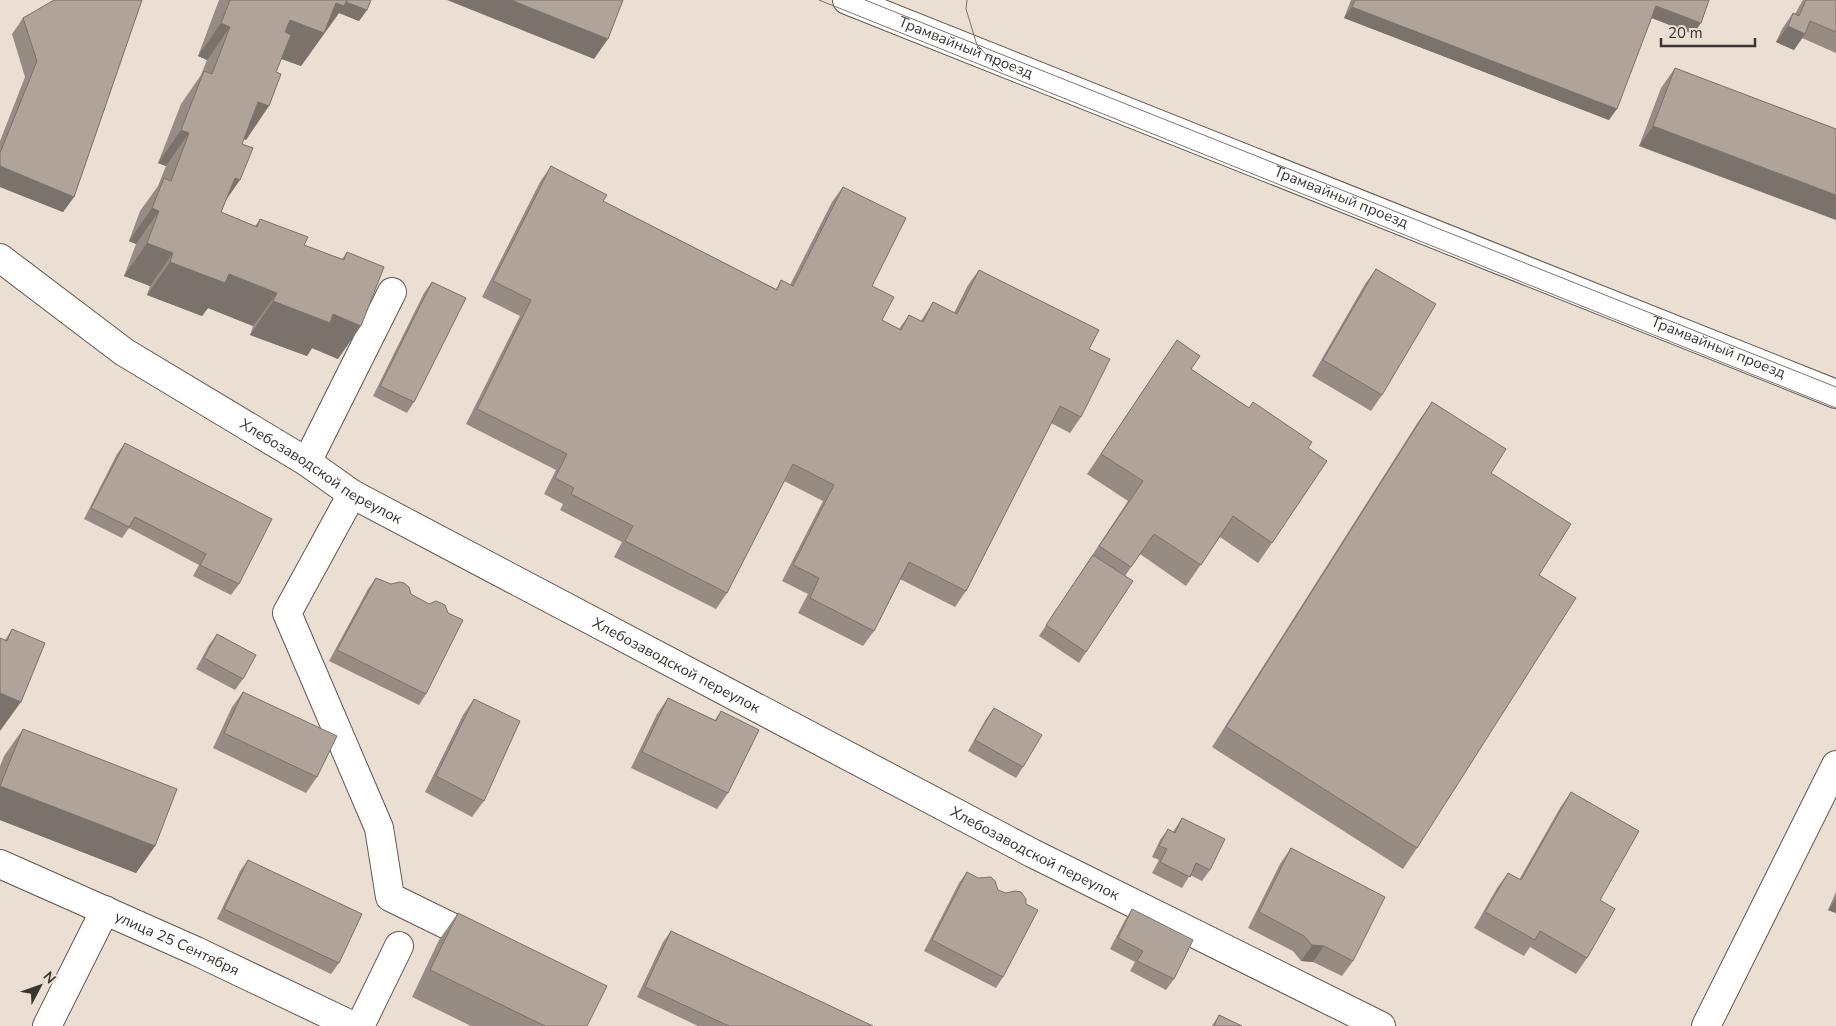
<svg xmlns="http://www.w3.org/2000/svg" width="1836" height="1026" font-family="'Nunito Sans',sans-serif">
<style>
.lines{fill:none;stroke-linecap:round;stroke-linejoin:round}
.minor-casing{stroke:#62574e;stroke-width:30}
.minor{stroke:#fff;stroke-width:28}
.tram{stroke:#7c746d;stroke-width:1}
.wall{fill:#978c84}
.shaded-wall{fill:#7b726b}
.building{fill:#b0a399;stroke:#7b726b}
.labels{text-anchor:middle;dominant-baseline:central;stroke-width:4;stroke-linejoin:round;paint-order:stroke}
.street-label{font-size:15px;fill:#3a3530;stroke:#ebded3}
</style>
<rect width="100%" height="100%" fill="#ebded3"/>
<g class="lines">
<g class="minor-casing">
<g id="minor">
<path id="s1" d="M 847,0 L 1836,394"/>
<path id="s2" d="M 0,258 L 124,352 L 307,462 L 352,494 L 1032,853 L 1381,1026"/>
<path d="M 307,462 L 392,292"/>
<path d="M 352,494 L 287,613 L 379,828 L 390,897 L 484,943"/>
<path id="s3" d="M 0,864 L 196,951 L 353,1026"/>
<path d="M 47,1026 L 105,910"/>
<path d="M 360,1026 L 399,946"/>
<path d="M 1706,1026 L 1836,765"/>
</g>
</g>
<use href="#minor" class="minor"/>
<path class="tram" d="M 819,0 L 1836,408
M 865,0 L 1836,387
M 967,0 L 966,9 L 977,45 L 1002,71"/>
</g>
<path class="wall" d="M 142,0 L 74,197 L 63,212 L 0,187 L 0,141 L 25,77 L 12,34 L 23,18 Z
M 219,0 L 371,0 L 367,10 L 359,21 L 339,13 L 301,66 L 281,59 L 246,140 L 244,139 L 226,200 L 221,212 L 255,226 L 260,219 L 304,245 L 342,259 L 347,252 L 338,359 L 312,348 L 307,356 L 250,335 L 253,326 L 208,308 L 202,316 L 147,295 L 150,286 L 124,276 L 136,244 L 129,241 L 140,211 L 158,186 L 166,166 L 158,163 L 181,104 L 201,75 L 207,60 L 198,56 Z
M 1351,0 L 1709,0 L 1701,23 L 1693,34 L 1652,18 L 1609,120 L 1344,18 Z
M 1803,0 L 1836,0 L 1836,53 L 1802,38 L 1794,50 L 1776,42 L 1782,29 L 1793,13 L 1795,14 L 1800,5 Z
M 1675,68 L 1836,129 L 1639,146 L 1661,88 Z
M 551,166 L 603,201 L 776,289 L 781,280 L 790,285 L 832,202 L 843,187 L 882,320 L 899,329 L 909,315 L 921,321 L 933,302 L 954,313 L 968,285 L 979,270 L 1089,349 L 1081,417 L 1070,433 L 1051,423 L 966,591 L 955,607 L 900,579 L 874,631 L 863,646 L 798,613 L 808,594 L 782,581 L 823,501 L 784,481 L 727,593 L 716,609 L 614,557 L 622,542 L 560,510 L 563,504 L 544,494 L 556,470 L 466,424 L 520,316 L 482,297 L 540,182 Z
M 1376,269 L 1382,395 L 1371,411 L 1312,376 L 1365,284 Z
M 432,282 L 414,402 L 407,413 L 373,396 L 424,293 Z
M 1177,340 L 1191,369 L 1308,448 L 1272,543 L 1258,563 L 1220,537 L 1186,586 L 1140,554 L 1125,576 L 1086,652 L 1079,663 L 1039,636 L 1128,501 L 1087,474 Z
M 1432,402 L 1491,473 L 1417,848 L 1403,869 L 1212,747 L 1418,422 Z
M 125,443 L 239,584 L 231,595 L 193,576 L 199,565 L 129,528 L 122,538 L 84,519 L 117,454 Z
M 376,578 L 429,604 L 426,694 L 419,705 L 329,661 L 368,589 Z
M 12,629 L 0,731 L 5,640 Z
M 217,634 L 243,679 L 235,690 L 196,669 L 209,645 Z
M 243,692 L 317,777 L 306,793 L 213,748 L 232,707 Z
M 668,698 L 715,720 L 721,711 L 728,793 L 717,809 L 631,768 L 657,714 Z
M 474,699 L 484,801 L 472,817 L 425,792 L 463,715 Z
M 994,708 L 1023,767 L 1016,778 L 968,751 L 986,719 Z
M 23,729 L 155,846 L 136,873 L 0,820 L 0,766 L 4,756 Z
M 1571,792 L 1600,900 L 1587,958 L 1576,974 L 1530,947 L 1524,956 L 1474,928 L 1497,888 L 1508,873 L 1519,880 L 1560,808 Z
M 1182,818 L 1210,870 L 1202,881 L 1190,875 L 1182,888 L 1152,873 L 1159,860 L 1152,857 L 1160,840 L 1168,829 L 1173,832 Z
M 1291,848 L 1353,961 L 1342,976 L 1313,962 L 1301,961 L 1293,951 L 1248,928 L 1280,864 Z
M 248,860 L 339,963 L 331,974 L 217,919 L 240,871 Z
M 967,872 L 998,890 L 1003,977 L 996,988 L 924,951 L 959,883 Z
M 1836,892 L 1836,913 L 1828,910 Z
M 1132,909 L 1174,979 L 1166,990 L 1130,971 L 1135,962 L 1110,949 L 1125,920 Z
M 458,913 L 587,1026 L 471,1026 L 412,997 L 439,940 Z
M 671,931 L 873,1026 L 698,1026 L 637,997 L 663,942 Z
M 1219,1015 L 1242,1026 L 1212,1026 Z"/>
<path class="shaded-wall" d="M 447,0 L 511,0 L 608,39 L 594,59 Z
M 342,1 L 367,10 L 359,21 L 339,13 L 301,66 L 266,53 L 290,20 Z
M 1656,6 L 1701,23 L 1693,34 L 1649,17 Z
M 1352,7 L 1617,109 L 1609,120 L 1344,18 Z
M 221,23 L 230,27 L 207,60 L 198,56 Z
M 1788,26 L 1805,34 L 1794,50 L 1776,42 Z
M 258,102 L 269,106 L 246,140 L 235,135 Z
M 1653,126 L 1836,195 L 1836,220 L 1639,146 Z
M 181,130 L 189,133 L 166,166 L 158,163 Z
M 0,166 L 74,197 L 63,212 L 0,187 Z
M 235,178 L 240,180 L 217,213 Z
M 152,208 L 159,211 L 136,244 L 129,241 Z
M 147,243 L 173,253 L 150,286 L 124,276 Z
M 170,262 L 229,274 L 277,293 L 253,326 L 208,308 L 202,316 L 147,295 Z
M 273,301 L 333,314 L 361,326 L 338,359 L 312,348 L 307,356 L 250,335 Z
M 0,693 L 21,702 L 0,731 Z
M 0,786 L 155,846 L 136,873 L 0,820 Z
M 1836,899 L 1836,913 L 1828,910 Z
M 1312,945 L 1324,946 L 1313,962 L 1301,961 Z"/>
<path class="building" d="M 54,0 L 142,0 L 74,197 L 0,166 L 0,153 L 37,61 L 23,18 Z
M 230,0 L 347,0 L 344,6 L 336,3 L 324,33 L 290,20 L 285,32 L 291,35 L 276,72 L 281,74 L 269,106 L 258,102 L 242,144 L 253,148 L 240,180 L 235,178 L 221,212 L 257,227 L 260,219 L 308,237 L 304,245 L 344,260 L 347,252 L 384,267 L 361,326 L 333,314 L 330,323 L 273,301 L 277,293 L 229,274 L 225,283 L 170,262 L 173,253 L 147,243 L 159,211 L 152,208 L 164,178 L 171,181 L 189,133 L 181,130 L 204,71 L 212,74 L 230,27 L 221,23 Z
M 347,0 L 371,0 L 367,10 L 346,2 Z
M 511,0 L 623,0 L 608,39 Z
M 1355,0 L 1709,0 L 1701,23 L 1656,6 L 1617,109 L 1352,7 Z
M 1806,0 L 1836,0 L 1836,32 L 1810,21 L 1805,34 L 1788,26 L 1793,13 L 1799,16 Z
M 1675,68 L 1836,129 L 1836,195 L 1653,126 Z
M 551,166 L 607,195 L 603,201 L 777,290 L 781,280 L 793,286 L 843,187 L 906,218 L 872,286 L 894,297 L 882,320 L 901,330 L 909,315 L 923,322 L 933,302 L 957,314 L 979,270 L 1099,330 L 1089,349 L 1110,359 L 1081,417 L 1060,406 L 966,591 L 909,562 L 874,631 L 810,598 L 819,578 L 793,565 L 834,485 L 793,464 L 727,593 L 625,541 L 633,526 L 571,494 L 574,488 L 555,478 L 567,454 L 477,409 L 531,300 L 493,281 Z
M 1376,269 L 1436,304 L 1382,395 L 1323,360 Z
M 432,282 L 466,298 L 414,402 L 380,386 Z
M 1177,340 L 1200,356 L 1191,369 L 1249,408 L 1253,402 L 1312,442 L 1308,448 L 1327,461 L 1272,543 L 1233,516 L 1201,565 L 1154,534 L 1131,567 L 1099,546 L 1143,481 L 1101,454 Z
M 1432,402 L 1506,449 L 1491,473 L 1571,524 L 1539,575 L 1576,598 L 1417,848 L 1226,727 Z
M 125,443 L 272,519 L 239,584 L 200,565 L 206,554 L 135,517 L 129,527 L 91,508 Z
M 1093,555 L 1133,581 L 1086,652 L 1046,625 Z
M 376,578 L 391,584 L 400,582 L 404,583 L 409,587 L 411,594 L 429,604 L 436,601 L 441,603 L 445,605 L 448,613 L 463,620 L 426,694 L 337,650 Z
M 12,629 L 45,643 L 21,702 L 0,693 L 0,638 L 7,641 Z
M 217,634 L 256,655 L 243,679 L 204,658 Z
M 243,692 L 337,736 L 317,777 L 224,733 Z
M 668,698 L 716,721 L 721,711 L 759,730 L 728,793 L 642,752 Z
M 474,699 L 520,721 L 484,801 L 436,776 Z
M 994,708 L 1042,735 L 1023,767 L 975,740 Z
M 23,729 L 177,789 L 155,846 L 0,786 Z
M 1571,792 L 1639,831 L 1600,900 L 1615,909 L 1587,958 L 1540,931 L 1535,940 L 1485,912 L 1508,873 L 1521,880 Z
M 1182,818 L 1225,839 L 1210,870 L 1196,863 L 1190,877 L 1160,862 L 1167,849 L 1159,846 L 1168,829 L 1175,833 Z
M 1291,848 L 1385,897 L 1353,961 L 1324,946 L 1312,945 L 1304,936 L 1259,912 Z
M 248,860 L 362,914 L 339,963 L 224,909 Z
M 967,872 L 978,878 L 991,877 L 995,881 L 998,890 L 1006,893 L 1015,891 L 1021,892 L 1026,899 L 1026,904 L 1038,910 L 1003,977 L 932,940 Z
M 1132,909 L 1193,940 L 1174,979 L 1137,961 L 1143,951 L 1118,938 Z
M 458,913 L 607,986 L 587,1026 L 545,1026 L 430,970 Z
M 671,931 L 873,1026 L 729,1026 L 645,987 Z
M 1219,1015 L 1242,1026 L 1214,1026 Z"/>
<g class="labels">
<g class="street-label">
<text stroke="none"><textPath href="#s1" startOffset="128">Трамвайный проезд</textPath></text>
<text stroke="none"><textPath href="#s1" startOffset="532">Трамвайный проезд</textPath></text>
<text stroke="none"><textPath href="#s1" startOffset="938">Трамвайный проезд</textPath></text>
<text stroke="none"><textPath href="#s2" startOffset="386">Хлебозаводской переулок</textPath></text>
<text stroke="none"><textPath href="#s2" startOffset="791">Хлебозаводской переулок</textPath></text>
<text stroke="none"><textPath href="#s2" startOffset="1196">Хлебозаводской переулок</textPath></text>
<text stroke="none"><textPath href="#s3" startOffset="194">улица 25 Сентября</textPath></text>
</g>
</g>
<g transform="translate(40 986) rotate(49)" stroke="#ebded3" stroke-width="4" paint-order="stroke">
<path d="M0-4L9 19L0 12L-9 19Z" fill="#3a3530"/>
<text y="-8" font-size="14" font-weight="bold" text-anchor="middle" fill="#3a3530">N</text>
</g>
<path d="M1661 38v8h94v-8" fill="none" stroke="#3a3530" stroke-width="2.5"/>
<text x="1668" y="38" font-size="15" fill="#3a3530" stroke="#ebded3" stroke-width="4" paint-order="stroke">20 m</text>
</svg>
